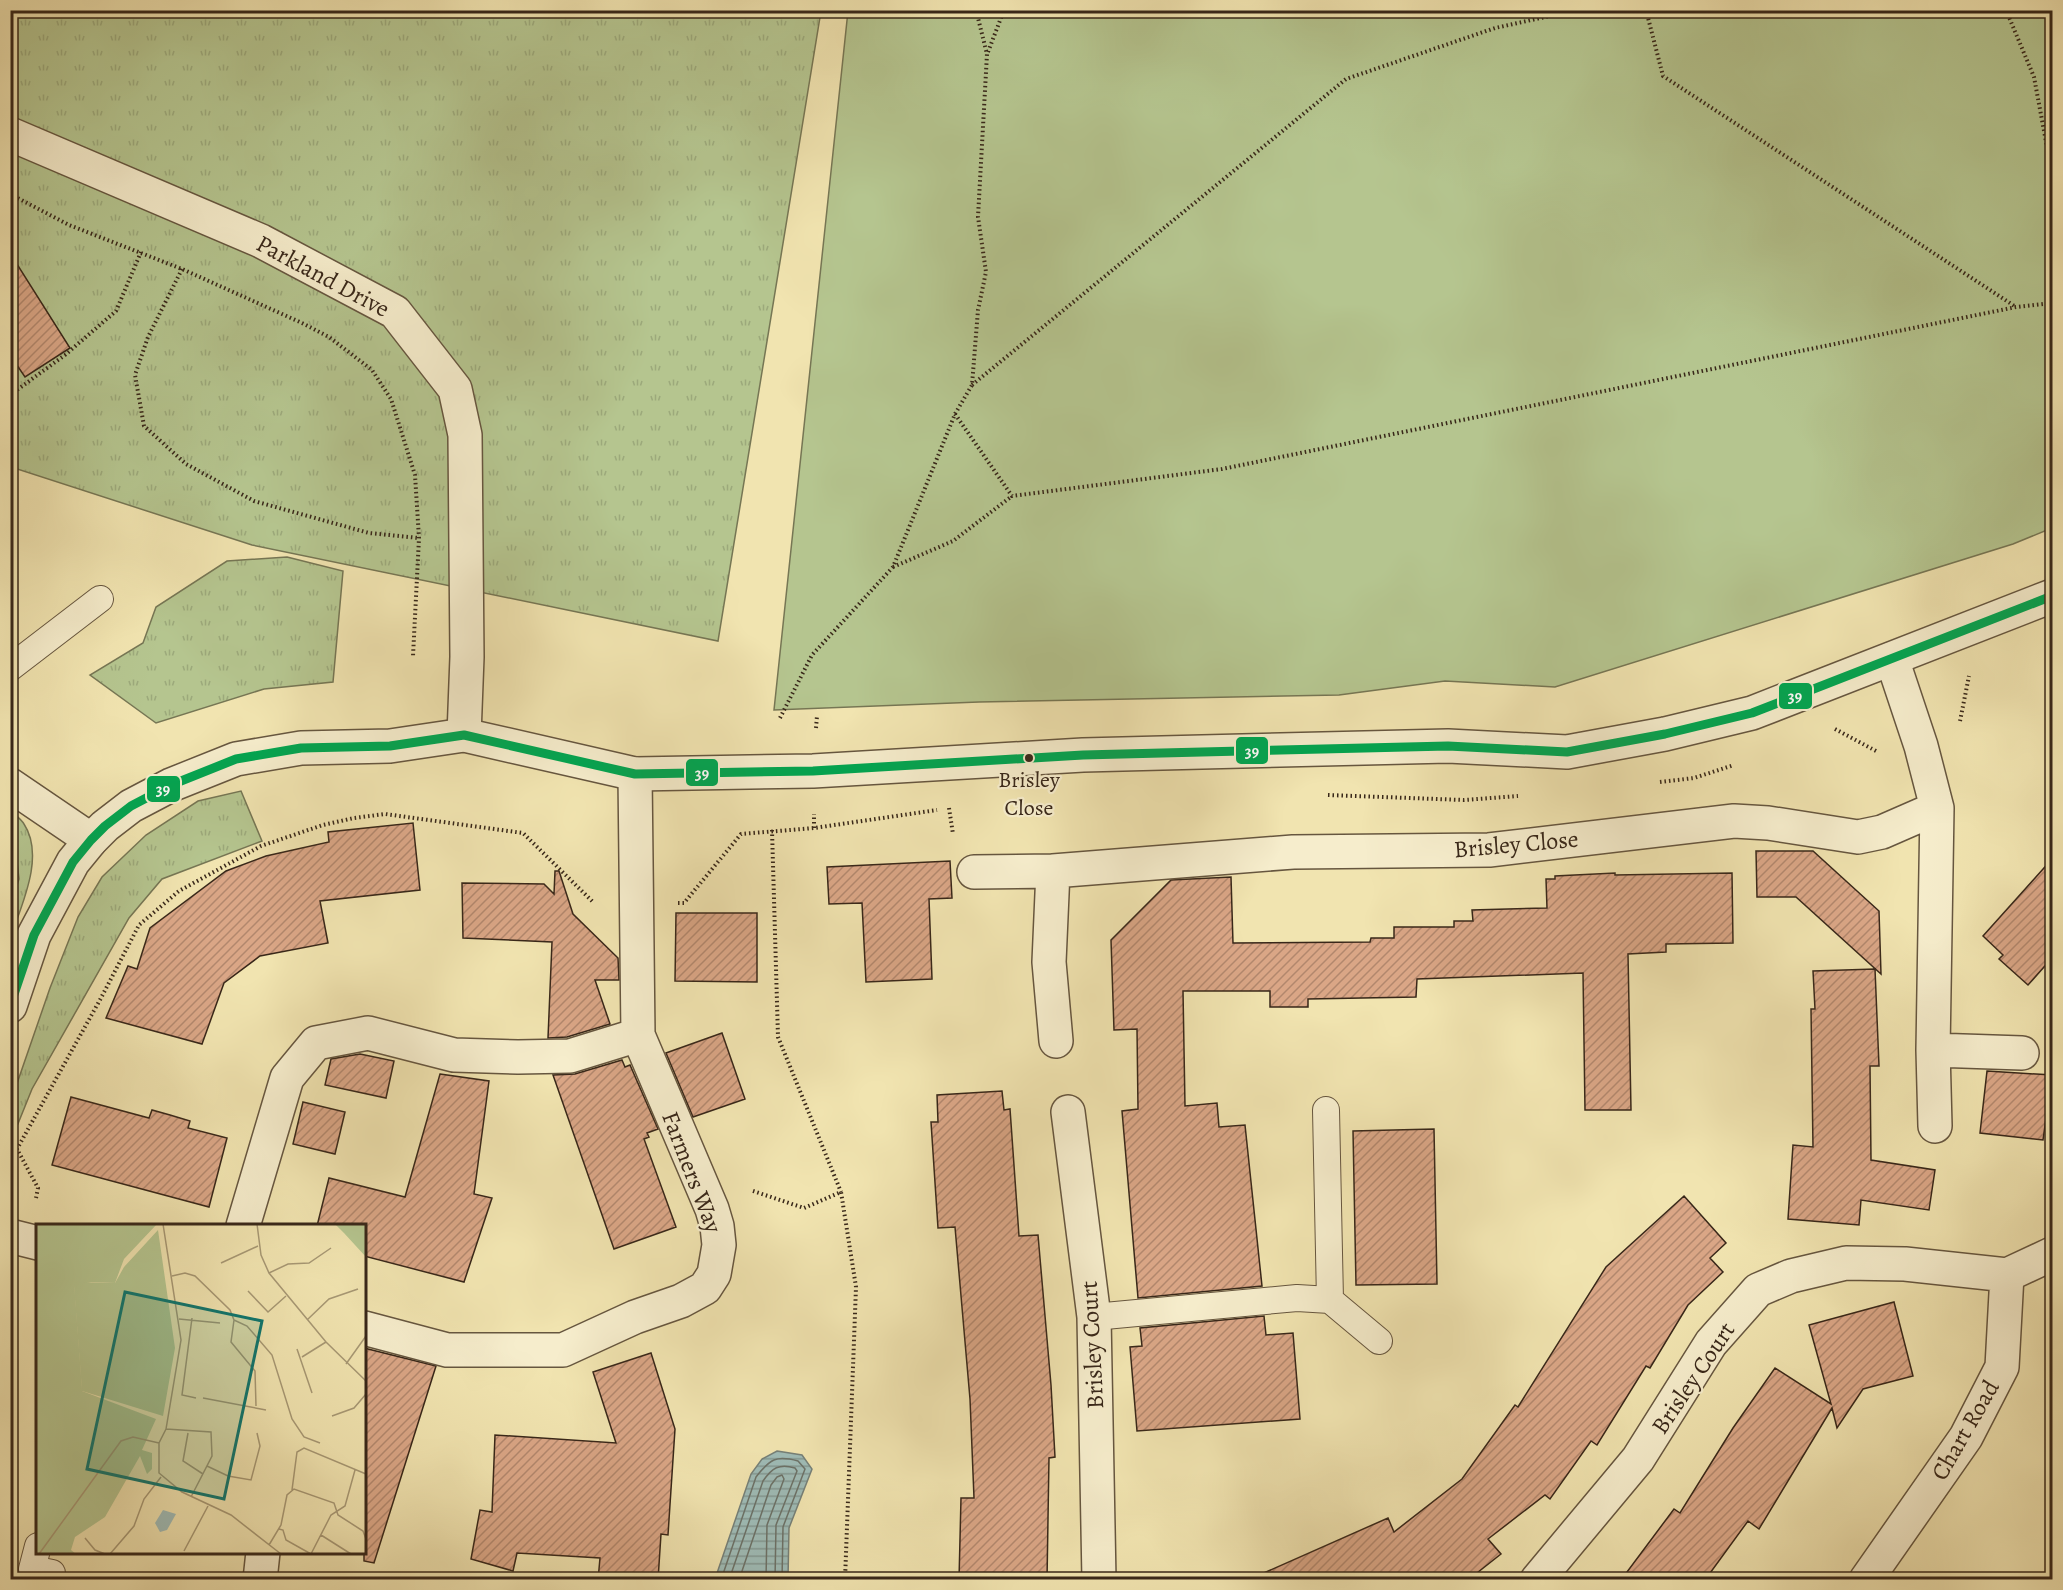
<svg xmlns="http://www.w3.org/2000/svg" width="2063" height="1590" font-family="Alegreya,serif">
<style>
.grass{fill:url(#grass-tufts);stroke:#767654;stroke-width:1.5}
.park{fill:#b5c58f;stroke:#767654;stroke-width:1.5}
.water{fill:url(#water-rules);stroke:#768078;stroke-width:1.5}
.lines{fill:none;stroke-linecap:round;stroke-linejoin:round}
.shore{stroke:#6c7268;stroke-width:1.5}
.building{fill:url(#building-hatch);stroke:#382719;stroke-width:1.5}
.service-casing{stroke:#66563f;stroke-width:28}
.minor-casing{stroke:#66563f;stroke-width:36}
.tertiary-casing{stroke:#66563f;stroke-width:36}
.path{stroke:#382719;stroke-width:4;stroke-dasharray:1.5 3;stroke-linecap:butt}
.service{stroke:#f6edcc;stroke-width:26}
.minor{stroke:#f6edcc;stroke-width:33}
.tertiary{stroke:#f6edcc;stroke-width:33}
.bus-1-casing{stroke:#f6edcc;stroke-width:14}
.bus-1{stroke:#00a651;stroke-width:9}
.bus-dot{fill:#382719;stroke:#f6edcc;stroke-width:2}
.labels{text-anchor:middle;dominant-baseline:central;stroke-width:4.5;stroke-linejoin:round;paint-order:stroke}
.bus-label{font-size:22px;fill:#382719;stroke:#f6edcc}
.street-label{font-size:24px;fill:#382719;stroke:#f6edcc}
.inset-road{fill:none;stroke:#a79874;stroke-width:1.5}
.view{fill:#0f766e;fill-opacity:0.15;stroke:#0f766e;stroke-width:3}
.inset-edge{fill:none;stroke:#382719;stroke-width:3}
.line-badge{stroke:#f6edcc;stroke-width:2}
.badge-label{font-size:16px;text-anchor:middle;font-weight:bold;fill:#fff}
</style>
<defs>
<pattern id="grass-tufts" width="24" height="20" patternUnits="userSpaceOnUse" patternTransform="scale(1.5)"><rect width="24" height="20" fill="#b5c58f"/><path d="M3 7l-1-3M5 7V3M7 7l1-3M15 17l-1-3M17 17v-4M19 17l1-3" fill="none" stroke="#9ca97b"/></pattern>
<pattern id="water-rules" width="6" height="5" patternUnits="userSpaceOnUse" patternTransform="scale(1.5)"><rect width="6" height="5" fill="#9fbcb7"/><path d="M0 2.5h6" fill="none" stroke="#839994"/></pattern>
<pattern id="building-hatch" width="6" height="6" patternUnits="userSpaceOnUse" patternTransform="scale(1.5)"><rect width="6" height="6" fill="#daa686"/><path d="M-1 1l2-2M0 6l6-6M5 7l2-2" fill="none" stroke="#b2876d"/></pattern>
</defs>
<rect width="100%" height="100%" fill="#f1e4b0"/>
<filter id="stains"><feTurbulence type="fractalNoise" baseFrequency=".00333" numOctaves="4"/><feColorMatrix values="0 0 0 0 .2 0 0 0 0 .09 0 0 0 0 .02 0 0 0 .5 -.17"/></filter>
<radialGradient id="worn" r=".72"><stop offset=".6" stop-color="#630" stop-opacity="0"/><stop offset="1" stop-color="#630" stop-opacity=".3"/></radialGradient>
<path class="grass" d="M 11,11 L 821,11 L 718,641 L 252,545 L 11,467 Z
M 287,557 L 343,571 L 333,682 L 264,689 L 156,723 L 90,675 L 143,643 L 156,607 L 227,561 Z
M 241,791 L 262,841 L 162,879 L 129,918 L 32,1089 L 11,1141 L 12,1098 L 50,988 L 78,917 L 102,877 L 146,835 L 198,801 Z
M 11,811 C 15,815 21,819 24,824 C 45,856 22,904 11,936 L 11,904 L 19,879 Z"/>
<path class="park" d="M 848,11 L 2052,11 L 2052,528 L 2013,544 L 1555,687 L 1445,681 L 1339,695 L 979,702 L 774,710 Z"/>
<path class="water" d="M 777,1451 L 802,1455 L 812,1469 L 789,1528 L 788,1579 L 715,1579 L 751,1474 L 762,1459 Z"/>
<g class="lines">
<path class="shore" d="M 721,1580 L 756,1477 C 770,1459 776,1455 798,1461 L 805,1469 L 783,1527 L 782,1580
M 729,1580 L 763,1481 C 772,1468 779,1463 795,1468 L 797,1471 L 776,1525 L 775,1580
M 739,1580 L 771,1485 L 777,1477 L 782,1475 L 784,1479 L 767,1525 L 766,1580"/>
</g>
<path class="building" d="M 10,253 L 70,348 L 25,377 L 10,355 Z
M 413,823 L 420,890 L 320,901 L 328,943 L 260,956 L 224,983 L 202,1044 L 106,1018 L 128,966 L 137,969 L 150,928 L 226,871 L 266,856 L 329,842 L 328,832 Z
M 1756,851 L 1813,851 L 1879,911 L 1881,974 L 1796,897 L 1757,897 Z
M 2052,859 L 2052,958 L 2028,985 L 1999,959 L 2003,955 L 1983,936 Z
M 950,861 L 952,898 L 929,899 L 932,979 L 866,982 L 862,903 L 829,904 L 827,867 Z
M 555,871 L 559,871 L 573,914 L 618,958 L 619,980 L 595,980 L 610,1024 L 567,1037 L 548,1038 L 552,942 L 463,938 L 462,883 L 544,884 L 554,894 Z
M 1615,873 L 1615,875 L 1732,873 L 1733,943 L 1666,944 L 1666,952 L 1628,954 L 1631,1110 L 1585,1110 L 1583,973 L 1417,979 L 1416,997 L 1308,999 L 1308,1007 L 1270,1007 L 1270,991 L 1183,991 L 1185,1106 L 1217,1103 L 1219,1127 L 1245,1125 L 1262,1286 L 1138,1298 L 1122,1111 L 1138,1109 L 1137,1029 L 1114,1030 L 1111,940 L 1171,880 L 1231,877 L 1233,943 L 1370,942 L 1371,938 L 1394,938 L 1394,927 L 1454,927 L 1454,921 L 1473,921 L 1472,910 L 1547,908 L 1546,879 L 1555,879 L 1555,876 Z
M 676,913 L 757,913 L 757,982 L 675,981 Z
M 1875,969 L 1879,1066 L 1870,1066 L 1871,1160 L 1935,1170 L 1929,1210 L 1861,1200 L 1859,1225 L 1788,1219 L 1793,1145 L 1813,1147 L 1811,1009 L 1815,1009 L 1813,971 Z
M 722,1033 L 745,1099 L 693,1117 L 666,1053 Z
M 360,1054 L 394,1061 L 386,1098 L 325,1085 L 331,1059 Z
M 622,1060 L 625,1067 L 630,1065 L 658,1129 L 647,1133 L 649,1137 L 644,1139 L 676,1227 L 614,1249 L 553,1075 L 575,1074 Z
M 1987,1071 L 2052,1075 L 2043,1140 L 1980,1133 Z
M 440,1074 L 489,1081 L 474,1194 L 492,1198 L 464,1282 L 364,1256 L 364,1226 L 317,1226 L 329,1178 L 405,1197 Z
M 1002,1091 L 1004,1110 L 1010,1109 L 1019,1236 L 1038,1235 L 1051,1385 L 1055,1457 L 1049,1458 L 1047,1580 L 959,1580 L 961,1498 L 974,1498 L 970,1399 L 955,1227 L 938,1228 L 931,1122 L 938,1122 L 937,1095 Z
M 71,1097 L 149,1118 L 152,1110 L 170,1115 L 190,1121 L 188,1128 L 227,1138 L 209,1207 L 52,1165 Z
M 303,1102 L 345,1112 L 335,1154 L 293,1144 Z
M 1434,1129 L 1437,1284 L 1356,1285 L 1353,1131 Z
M 1684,1196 L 1726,1243 L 1710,1258 L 1723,1272 L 1688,1305 L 1650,1368 L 1646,1366 L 1597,1445 L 1591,1441 L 1550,1499 L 1545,1495 L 1488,1539 L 1501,1554 L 1468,1580 L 1248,1580 L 1388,1518 L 1394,1532 L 1462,1479 L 1515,1405 L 1518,1407 L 1606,1267 Z
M 1894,1302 L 1913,1376 L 1863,1389 L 1837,1428 L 1832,1408 L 1759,1529 L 1748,1521 L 1705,1580 L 1621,1580 L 1674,1509 L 1680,1513 L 1733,1428 L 1775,1368 L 1831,1404 L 1809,1325 Z
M 1264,1316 L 1266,1335 L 1293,1333 L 1300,1419 L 1137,1431 L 1130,1347 L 1142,1346 L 1140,1328 Z
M 364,1348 L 436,1366 L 374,1563 L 364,1561 Z
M 651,1353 L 675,1429 L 668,1535 L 661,1534 L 658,1580 L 598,1580 L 600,1558 L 517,1553 L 513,1571 L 471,1559 L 480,1510 L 492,1512 L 495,1435 L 616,1443 L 593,1372 Z"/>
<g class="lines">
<g class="service-casing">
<path id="service" d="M 10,668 L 100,599
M 1326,1110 L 1330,1300
M 1094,1317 L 1297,1298 L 1330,1300 L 1379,1341
M 38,1546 L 32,1569 L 52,1573"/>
</g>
<g class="minor-casing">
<path id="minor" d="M 10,134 L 261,241 L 395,312 L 455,389 L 465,435 L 467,657 L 464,735
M 1892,659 L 1921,746 L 1937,808 L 1933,1050 L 1935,1126
M 10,785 L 91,840
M 974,872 L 1053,871
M 1056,1041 L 1049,962 L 1053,871 L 1293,852 L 1489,850 L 1734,821 L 1768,823 L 1858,837 L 1882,832 L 1937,808
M 1933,1050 L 2022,1053
M 1068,1112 L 1094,1317 L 1099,1580
M 243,1226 L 287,1078 L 316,1043 L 368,1033 L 454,1055 L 518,1057 L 570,1056 L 638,1035
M 10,1236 L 38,1243
M 2007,1275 L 2052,1254
M 364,1328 L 447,1350 L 563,1350 L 635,1317 L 681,1301 L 705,1288 L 714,1274 L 719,1245 L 717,1226 L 712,1209 L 638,1035 L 635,774
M 260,1580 L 263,1552
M 1537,1580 L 1638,1459 L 1711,1343 L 1758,1290 L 1791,1276 L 1846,1263 L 1905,1264 L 2007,1275
M 1866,1580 L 1966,1437 L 2002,1367 L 2007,1275"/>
</g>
<g class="tertiary-casing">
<path id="tertiary" d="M 10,1006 L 34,935 L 73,862 L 91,840 L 105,826 L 131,806 L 171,785 L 236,759 L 301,748 L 390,746 L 464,735 L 635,774 L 813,771 L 1083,755 L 1162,753 L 1448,746 L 1567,752 L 1665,734 L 1752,713 L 2052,596"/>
</g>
<path class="path" d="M 1646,10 L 1663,76 L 2016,307
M 2006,10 L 2034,77 L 2052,174
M 988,52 L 1004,10
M 10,194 L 69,225 L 182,269 L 302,323 L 329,337 L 372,370 L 391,399 L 415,475 L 419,538 L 413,656
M 182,269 L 148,337 L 135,375 L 144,426 L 186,464 L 254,501 L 369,533 L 419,538
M 972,385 L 1346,79 L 1495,28 L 1577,10
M 10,395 L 65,355 L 116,311 L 141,252
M 955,414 L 1012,496 L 1222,469 L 2016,307 L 2052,303
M 893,567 L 953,541 L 1012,496
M 780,718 L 812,655 L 893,567 L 955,414 L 972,385 L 978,310 L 986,272 L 978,217 L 987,54 L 976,10
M 1960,721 L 1969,676
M 816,728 L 817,716
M 1835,729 L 1876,751
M 1660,782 L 1694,778 L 1734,765
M 1328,795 L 1464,800 L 1518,796
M 949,808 L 953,834
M 814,828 L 814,814
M 772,830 L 778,1037 L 841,1192
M 678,903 L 684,903 L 741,834 L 814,828 L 937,810
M 753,1191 L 804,1208 L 841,1192 L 856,1287 L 845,1580
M 36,1198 L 38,1188 L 17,1149 L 101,998 L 139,925 L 179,891 L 261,846 L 323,825 L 354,818 L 385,814 L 523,833 L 594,903
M 693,1577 L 693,1580"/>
<use href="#service" class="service"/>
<use href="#minor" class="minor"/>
<use href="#tertiary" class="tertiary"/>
<g class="bus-1-casing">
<path id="bus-1" d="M 10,1006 L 34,935 L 73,862 L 91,840 L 105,826 L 131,806 L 171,785 L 236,759 L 301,748 L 390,746 L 464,735 L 635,774 L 813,771 L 1083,755 L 1162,753 L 1448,746 L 1567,752 L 1665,734 L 1752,713 L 2052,596"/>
</g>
<use href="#bus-1" class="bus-1"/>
</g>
<circle class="bus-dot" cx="1029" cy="758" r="5"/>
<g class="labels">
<g class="bus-label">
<text x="1029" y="780">Brisley<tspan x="1029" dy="28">Close</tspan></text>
</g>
<g class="street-label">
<text transform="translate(323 276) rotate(28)">Parkland Drive</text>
<text transform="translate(1516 844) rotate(-5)">Brisley Close</text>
<text transform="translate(692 1172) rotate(69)">Farmers Way</text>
<text transform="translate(1092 1345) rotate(-93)">Brisley Court</text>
<text transform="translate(1693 1378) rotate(-56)">Brisley Court</text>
<text transform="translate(1965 1430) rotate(-60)">Chart Road</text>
</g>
</g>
<g transform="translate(36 1224)">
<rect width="330" height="330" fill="#f1e4b0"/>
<path d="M 0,0 L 121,0 L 88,35 L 79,59 L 55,58 L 38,62 L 46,167 L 120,195 L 106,226 L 116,229 L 116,245 L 111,250 L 104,232 L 69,293 L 39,313 L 35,326 L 40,330 L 0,330 Z" fill="#b5c58f"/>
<path d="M 52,0 L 76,0 L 37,39 L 38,51 L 55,58 L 38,59 L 46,167 L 0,188 L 0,40 L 25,39 L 30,22 ZM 89,0 L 114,0 L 86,26 L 71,46 L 48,45 L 42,39 ZM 299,0 L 330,0 L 330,33 L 308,9 Z" fill="#b5c58f"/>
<path d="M 122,6 L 139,124 L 127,192 L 46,167 L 38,62 L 38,58 L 79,59 L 88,43 Z" fill="#b5c58f"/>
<path d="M 127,286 L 140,290 L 131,306 L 124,308 L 119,299 Z" fill="#9fbcb7"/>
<path class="inset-road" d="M 127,0 L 145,116 L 130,205 L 123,219 L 123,249 L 146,268 L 195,291 L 245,330M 221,0 L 225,31 L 233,49 L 290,118 L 330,157M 185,39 L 222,22M 233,49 L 252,40 L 273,39 L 295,24M 136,52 L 149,49 L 159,52 L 194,86 L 198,96M 212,67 L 232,88 L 250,72M 156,94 L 146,171 L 160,174M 143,95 L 184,99M 198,96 L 211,102 L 236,131 L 256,195 L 268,213 L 284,219M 198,96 L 195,118 L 219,147 L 220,182M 271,96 L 293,75 L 322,65M 261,125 L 276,169M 266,133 L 290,118M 310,140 L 330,112M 167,174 L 230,186M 296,192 L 318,184 L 330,170M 130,205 L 175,208 L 176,232 L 155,273M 152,209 L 147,237 L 167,250M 171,242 L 192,252 L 215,256 L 224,222 L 221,209M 256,266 L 261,228 L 268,224 L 330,250M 243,305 L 247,306 L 250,316 L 275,330M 285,311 L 315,330M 49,314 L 59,326 L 69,330M 233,321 L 245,301 L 251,271 L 258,265 L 298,279 L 302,291 L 327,307 L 330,315M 148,327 L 172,282M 3,330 L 85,217 L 97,213 L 123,219M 74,330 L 98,302 L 108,275 L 125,253M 275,330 L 295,291 L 309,282 L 319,246"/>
<path class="view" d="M 89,68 L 226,97 L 188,275 L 51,245 Z"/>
<rect width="330" height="330" class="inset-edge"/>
</g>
<g class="line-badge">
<rect x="1778" y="682" width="35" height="28" rx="6" fill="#00a651"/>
<rect x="1235" y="736" width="34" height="29" rx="6" fill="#00a651"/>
<rect x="685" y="758" width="34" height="29" rx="6" fill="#00a651"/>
<rect x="146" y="775" width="35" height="28" rx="6" fill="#00a651"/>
</g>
<g class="badge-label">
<text x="1795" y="702">39</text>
<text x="1252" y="757">39</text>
<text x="702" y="779">39</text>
<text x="163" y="795">39</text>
</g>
<rect width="2063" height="1590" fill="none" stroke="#f1e4b0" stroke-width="36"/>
<rect x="12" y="12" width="2039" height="1566" fill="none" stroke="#382719" stroke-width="3"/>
<rect x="18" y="18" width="2027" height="1554" fill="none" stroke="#382719" stroke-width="1.5"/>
<rect width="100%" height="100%" filter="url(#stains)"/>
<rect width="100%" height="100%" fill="url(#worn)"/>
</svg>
